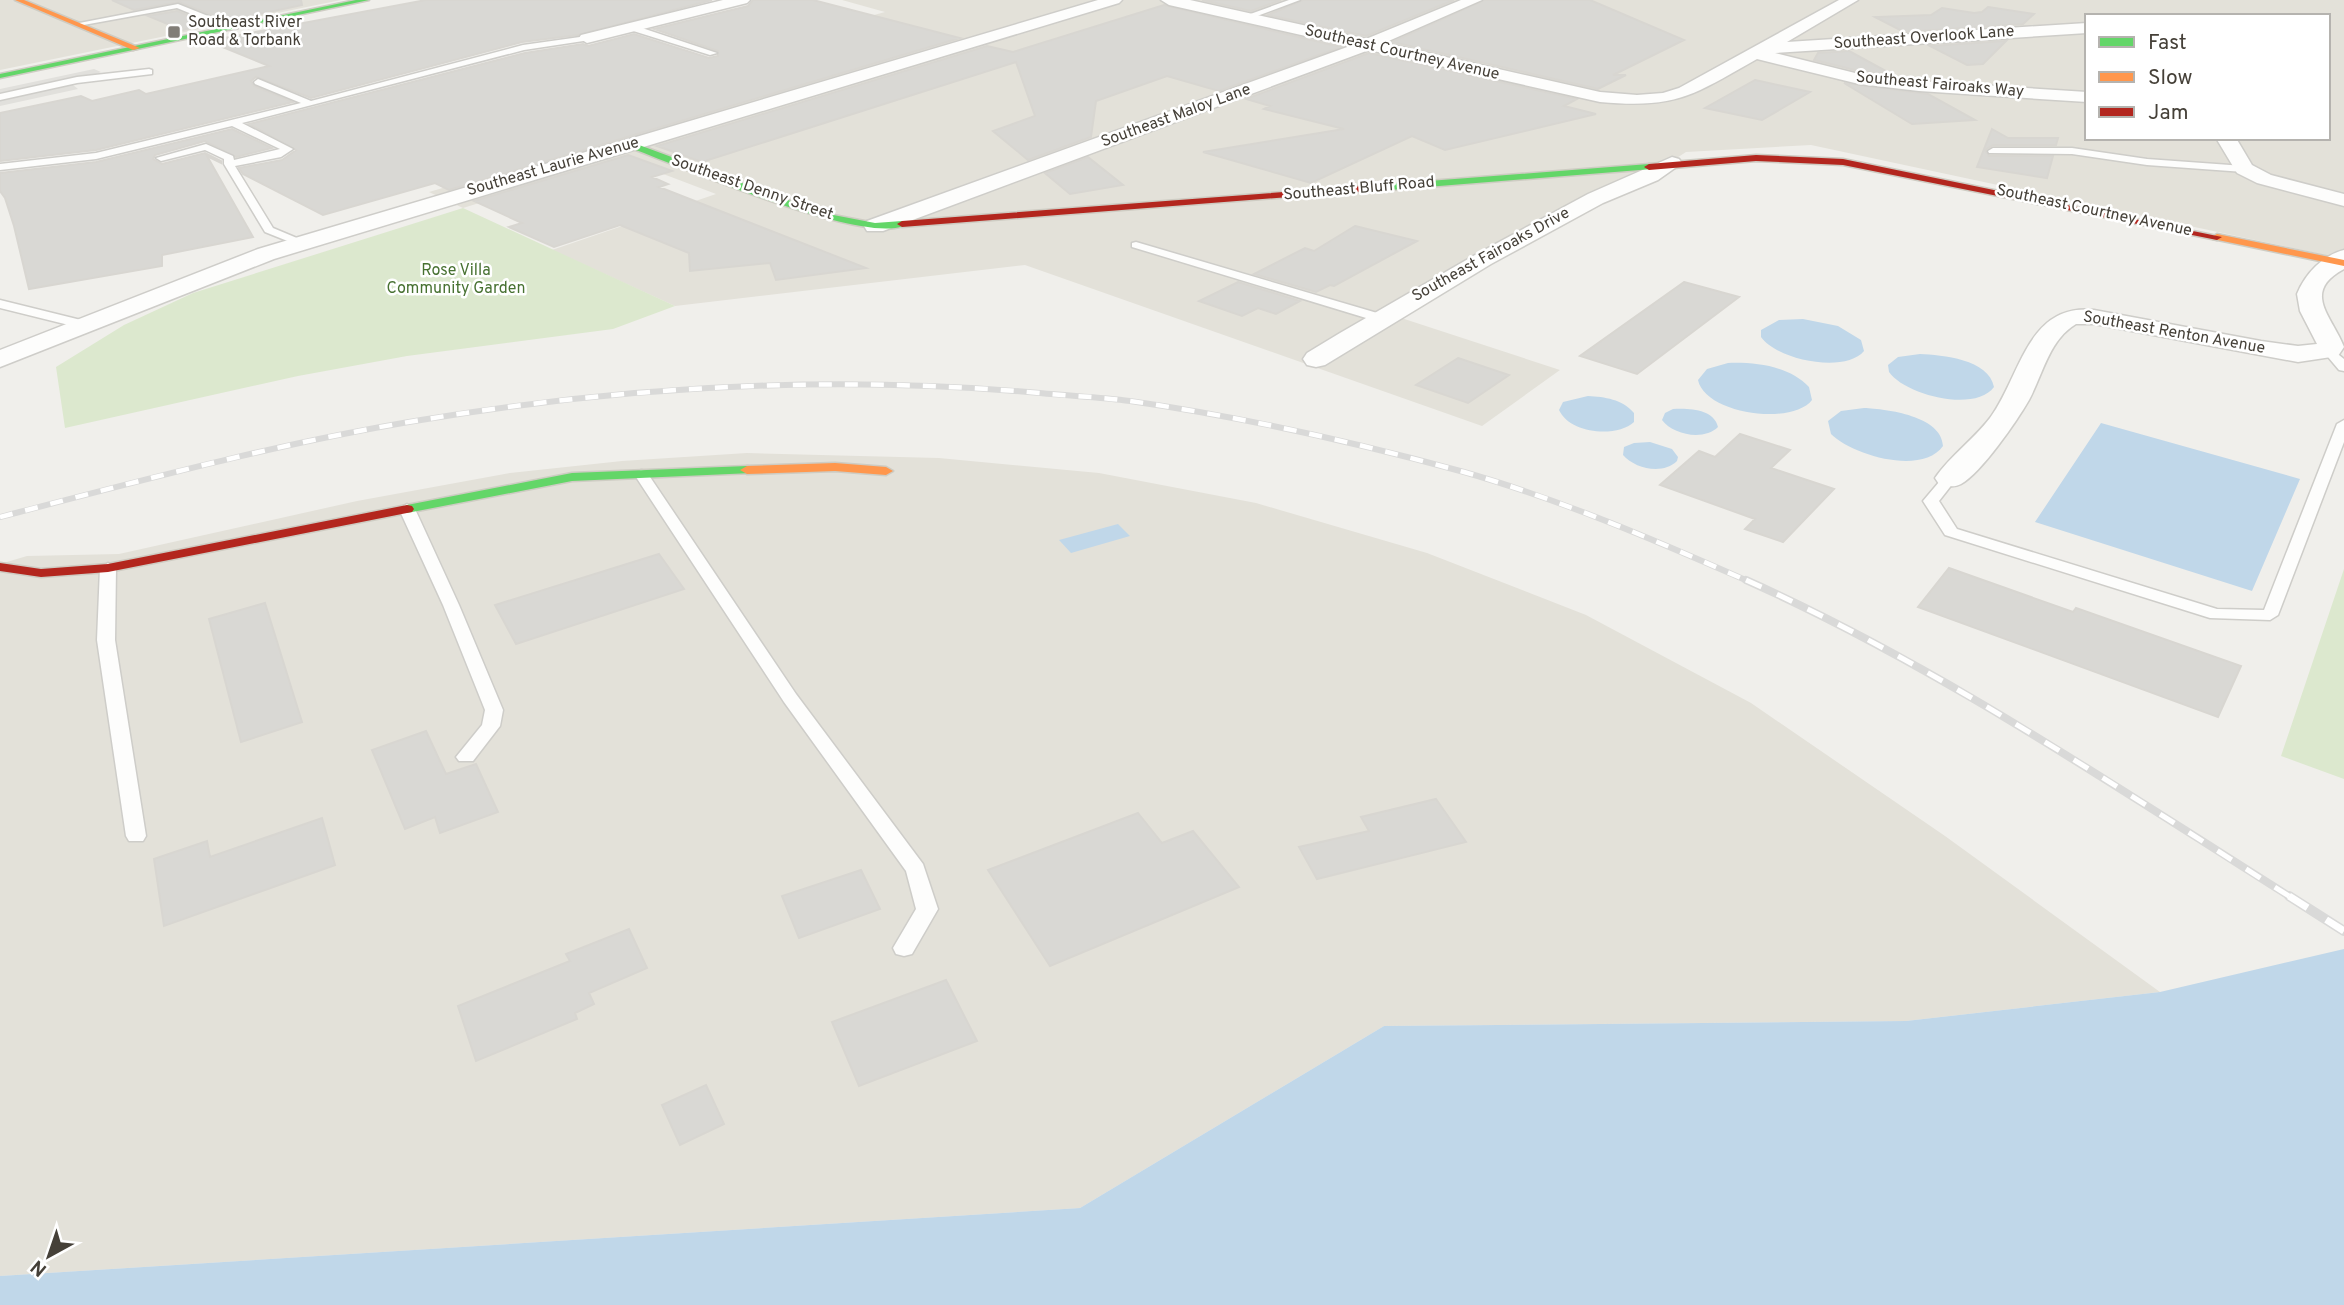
<svg xmlns="http://www.w3.org/2000/svg" width="2344" height="1305" font-family="Overpass,sans-serif">
<style>
.residential{fill:#e3e1d9;fill-rule:evenodd}
.green{fill:#dce8ce}
.parking{fill:#e1e0dc}
.water{fill:#c0d7e9}
.building{fill:#d9d8d4;stroke:#d8d6d1;stroke-width:2}
.lines{fill:none;stroke-linecap:round;stroke-linejoin:round}
.lane-casing{stroke:#cecdc9;stroke-width:3}
.street-casing{stroke:#cecdc9;stroke-width:3}
.fast-casing{stroke:#ceccc3;stroke-width:3}
.slow-casing{stroke:#ceccc3;stroke-width:3}
.jam-casing{stroke:#ceccc3;stroke-width:3}
.lane{fill:#fdfdfc;fill-rule:evenodd}
.street{fill:#fdfdfc;fill-rule:evenodd}
.fast{fill:#63d668;fill-rule:evenodd}
.slow{fill:#ff974d;fill-rule:evenodd}
.jam{fill:#b3261e;fill-rule:evenodd}
.rail-far2-casing{stroke:#d9d9d8;stroke-width:6}
.rail-far1-casing{stroke:#d9d9d8;stroke-width:8}
.rail-casing{stroke:#d9d9d8;stroke-width:10}
.rail-far2{stroke:#fff;stroke-width:4.5;stroke-dasharray:13;stroke-linecap:butt}
.rail-far1{stroke:#fff;stroke-width:5;stroke-dasharray:17;stroke-linecap:butt}
.rail{stroke:#fff;stroke-width:7;stroke-dasharray:22;stroke-linecap:butt}
.poi-dot{fill:#817d77;stroke:#fff;stroke-width:2.5}
.labels{text-anchor:middle;dominant-baseline:central;stroke-width:5;stroke-linejoin:round;paint-order:stroke}
.far-poi-label{font-size:16px;fill:#454038;stroke:#fff;text-anchor:start}
.far-street-label{font-size:16px;fill:#454038;stroke:#fff}
.far-park-label{font-size:16px;fill:#477131;stroke:#fff}
</style>
<rect width="100%" height="100%" fill="#f0efeb"/>
<path class="residential" d="M 0,0 L 341,0 L 0,70 Z
M 842,0 L 2344,0 L 2344,259 L 1811,145 L 1686,152 L 1652,174 L 1386,313 L 1560,370 L 1482,426 L 1025,265 L 675,306 L 552,250 L 716,194 L 629,161 L 612,162 L 463,208 L 429,192 L 796,84 L 715,59 L 885,12 ZM 2087,16 L 2328,16 L 2328,138 L 2087,138 Z
M 747,453 L 939,458 L 1099,473 L 1256,503 L 1427,553 L 1586,615 L 1751,703 L 1945,836 L 2160,992 L 1906,1021 L 1384,1026 L 1080,1208 L 0,1276 L 0,564 L 27,556 L 119,554 L 357,501 L 510,473 L 622,461 Z"/>
<path class="green" d="M 463,208 L 675,306 L 613,329 L 407,356 L 298,376 L 65,428 L 56,367 L 124,325 L 193,293 Z
M 2344,569 L 2344,779 L 2281,756 Z"/>
<path class="parking" d="M 94,69 L 101,72 L 73,85 L 78,89 L 0,106 L 0,89 Z"/>
<path class="water" d="M 1803,319 L 1838,326 L 1861,340 L 1864,351 C 1845,374 1777,360 1761,337 L 1761,330 L 1779,320 Z
M 1920,354 C 1942,355 1989,359 1994,387 C 1975,413 1905,395 1889,372 L 1888,365 L 1898,357 Z
M 1728,363 C 1756,362 1789,366 1809,387 L 1812,400 C 1792,426 1705,414 1698,380 L 1707,369 Z
M 1588,396 C 1605,397 1622,399 1634,413 L 1634,422 C 1617,438 1570,434 1559,410 L 1563,402 Z
M 1864,408 C 1887,409 1942,416 1943,446 C 1922,476 1852,455 1831,434 L 1828,421 L 1841,411 Z
M 1673,409 C 1689,408 1714,409 1718,427 C 1704,441 1673,435 1662,420 L 1665,413 Z
M 2101,423 L 2300,479 L 2252,591 L 2035,522 Z
M 1650,442 L 1672,449 L 1678,457 L 1677,461 C 1663,475 1635,469 1623,455 L 1624,447 L 1634,443 Z
M 1118,524 L 1130,536 L 1071,553 L 1059,540 Z
M 2344,949 L 2344,1305 L 0,1305 L 0,1276 L 1080,1208 L 1384,1026 L 1906,1021 L 2160,992 Z"/>
<path class="building" d="M 112,0 L 301,0 L 302,5 L 227,21 L 179,2 L 134,10 Z
M 426,0 L 712,0 L 578,35 L 522,42 L 311,98 L 256,77 L 251,81 L 254,86 L 293,102 L 96,150 L 0,161 L 0,113 L 81,96 L 92,101 L 139,90 L 146,94 L 269,66 L 208,41 Z
M 753,0 L 813,0 L 960,38 L 449,190 L 435,183 L 323,215 L 243,174 L 239,168 L 282,160 L 296,150 L 249,124 L 525,53 L 583,44 L 588,46 L 634,34 L 709,58 L 718,56 L 718,51 L 654,29 L 748,6 Z
M 1202,0 L 1281,0 L 1251,11 Z
M 1303,0 L 1454,0 L 1366,36 L 1268,15 Z
M 1484,0 L 1590,0 L 1684,40 L 1613,75 L 1626,75 L 1598,89 L 1392,42 Z
M 1164,5 L 1341,47 L 1219,91 L 1167,76 L 1096,101 L 1091,137 L 1028,160 L 993,131 L 1035,116 L 1016,62 L 702,162 L 657,146 L 987,46 L 1013,52 Z
M 1988,7 L 2034,14 L 2023,24 L 1904,32 L 1875,17 L 1931,15 L 1942,8 L 1974,13 L 1982,12 Z
M 177,11 L 210,24 L 182,30 L 148,16 Z
M 2006,41 L 1983,64 L 1967,65 L 1930,46 Z
M 1849,51 L 1893,75 L 1859,71 L 1814,60 L 1818,53 Z
M 1369,53 L 1577,99 L 1564,106 L 1596,114 L 1445,150 L 1412,136 L 1311,183 L 1203,152 L 1344,129 L 1264,109 L 1270,106 L 1246,99 Z
M 1755,80 L 1810,92 L 1762,120 L 1705,108 Z
M 1844,83 L 1928,94 L 1975,120 L 1912,124 Z
M 232,129 L 272,148 L 236,157 L 205,141 L 155,155 L 153,159 L 162,164 L 205,153 L 221,161 L 221,163 L 207,156 L 253,237 L 162,255 L 162,266 L 29,289 L 14,226 L 5,198 L 0,191 L 0,173 L 96,162 Z
M 1992,129 L 2008,138 L 2058,138 L 2056,145 L 1993,145 L 1985,150 L 1989,156 L 2053,156 L 2047,178 L 1977,167 Z
M 628,155 L 672,171 L 652,177 L 668,184 L 659,187 L 866,268 L 776,280 L 770,263 L 690,271 L 689,253 L 620,225 L 554,247 L 509,227 L 522,223 L 474,201 Z
M 1088,157 L 1123,185 L 1070,194 L 1045,173 Z
M 1355,226 L 1417,241 L 1334,286 L 1330,285 L 1316,292 L 1254,274 L 1305,248 L 1314,251 Z
M 1238,282 L 1300,301 L 1276,314 L 1258,308 L 1242,316 L 1199,301 Z
M 1684,282 L 1739,297 L 1637,374 L 1580,356 Z
M 1458,358 L 1509,375 L 1468,403 L 1416,385 Z
M 1740,434 L 1790,450 L 1771,468 L 1834,489 L 1783,542 L 1745,529 L 1755,519 L 1660,485 L 1699,451 L 1715,457 Z
M 659,554 L 684,589 L 516,644 L 495,605 Z
M 1949,568 L 2073,612 L 2076,608 L 2241,666 L 2218,717 L 1918,607 Z
M 265,603 L 302,722 L 241,742 L 209,619 Z
M 426,731 L 446,774 L 476,764 L 498,812 L 440,833 L 435,817 L 405,829 L 372,750 Z
M 1436,799 L 1466,842 L 1317,879 L 1299,847 L 1369,831 L 1361,817 Z
M 1138,813 L 1162,843 L 1193,831 L 1239,887 L 1050,966 L 988,870 Z
M 322,818 L 335,865 L 164,926 L 154,859 L 207,841 L 210,857 Z
M 861,870 L 880,909 L 799,938 L 782,896 Z
M 629,929 L 647,968 L 589,993 L 594,1004 L 575,1013 L 577,1019 L 476,1061 L 458,1006 L 570,961 L 566,954 Z
M 946,980 L 977,1041 L 859,1086 L 832,1022 Z
M 706,1085 L 724,1124 L 680,1145 L 662,1105 Z"/>
<g class="lines">
<g class="lane-casing">
<path id="lane" d="M 1289,0 L 1300,0 L 1249,19 L 1242,17 Z
M 178,4 L 238,28 L 231,30 L 177,8 L 78,26 L 74,24 Z
M 627,25 L 633,25 L 717,53 L 710,55 L 627,29 Z
M 587,36 L 590,40 L 524,50 L 242,123 L 293,149 L 281,157 L 235,166 L 273,228 L 304,241 L 306,243 L 300,246 L 265,232 L 224,164 L 224,159 L 205,150 L 161,161 L 156,158 L 206,144 L 233,156 L 234,160 L 280,149 L 232,126 L 96,159 L 0,170 L 0,164 L 96,153 L 301,103 L 255,84 L 254,82 L 258,79 L 311,101 L 523,45 Z
M 149,69 L 152,70 L 152,74 L 77,83 L 0,100 L 0,94 L 77,77 Z
M 1993,148 L 2072,148 L 2147,159 L 2244,166 L 2249,169 L 2244,172 L 2147,165 L 2072,154 L 1989,153 L 1988,151 Z
M 1136,242 L 1384,315 L 1386,318 L 1384,321 L 1376,321 L 1132,247 L 1132,243 Z
M 0,300 L 89,322 L 91,325 L 85,329 L 0,308 Z
M 2329,347 L 2344,359 L 2344,371 L 2339,370 L 2323,351 Z
M 2344,420 L 2344,442 L 2278,615 L 2270,620 L 2210,618 L 1945,535 L 1923,501 L 1945,475 L 1955,475 L 1957,478 L 1939,501 L 1957,529 L 2217,609 L 2264,610 L 2337,424 Z
M 641,470 L 646,471 L 796,694 L 923,864 L 938,909 L 912,954 L 904,956 L 896,954 L 893,948 L 916,909 L 906,871 L 784,702 L 634,474 Z
M 407,504 L 415,509 L 459,605 L 503,710 L 500,726 L 473,761 L 459,761 L 456,757 L 482,725 L 485,710 L 443,605 L 399,509 Z
M 108,563 L 116,568 L 115,640 L 146,836 L 143,841 L 129,841 L 126,836 L 97,640 L 100,568 Z"/>
</g>
<g class="street-casing">
<path id="street" d="M 723,0 L 750,0 L 747,3 L 587,43 L 579,38 L 581,35 Z
M 1098,0 L 1122,0 L 1119,3 L 274,259 L 0,367 L 0,350 L 258,249 Z
M 1161,0 L 1190,0 L 1366,39 L 1461,0 L 1482,0 L 1384,43 L 1600,92 L 1637,95 L 1663,93 L 1679,88 L 1839,0 L 1858,0 L 1787,42 L 2087,23 L 2087,33 L 1775,53 L 1859,74 L 1919,81 L 2087,92 L 2087,102 L 1919,91 L 1859,84 L 1757,59 C 1693,95 1677,109 1600,102 L 1369,50 L 883,231 L 867,231 L 864,226 L 867,221 L 1350,46 L 1169,5 Z
M 2216,138 L 2236,138 L 2252,165 L 2271,175 L 2344,194 L 2344,206 L 2257,183 L 2237,173 Z
M 1672,157 L 1679,159 L 1682,163 L 1658,180 L 1603,203 L 1491,264 L 1325,365 L 1316,367 L 1307,365 L 1303,359 L 1307,353 L 1340,333 L 1475,255 L 1588,194 Z
M 2344,250 L 2344,269 C 2301,292 2332,316 2344,347 L 2338,356 L 2298,362 L 2094,324 L 2076,324 C 2049,340 2043,374 2029,400 C 2017,421 1981,473 1961,484 C 1954,488 1947,486 1939,484 L 1935,478 C 1950,456 1974,439 1990,418 C 2021,376 2027,303 2094,310 L 2261,341 L 2298,346 L 2317,344 L 2300,311 L 2297,294 C 2305,274 2323,255 2344,250 Z"/>
</g>
<g class="fast-casing">
<path id="fast" d="M 356,0 L 369,0 L 0,78 L 0,74 Z
M 631,142 L 823,213 L 875,223 L 902,221 L 907,224 C 870,249 675,164 628,147 L 628,143 Z
M 1649,164 L 1654,167 L 1652,169 L 1377,191 L 1372,188 L 1377,185 Z
M 747,466 L 752,467 L 752,473 L 572,481 L 407,513 L 400,509 L 407,505 L 572,473 Z"/>
</g>
<g class="slow-casing">
<path id="slow" d="M 15,0 L 24,0 L 140,48 L 133,50 Z
M 2217,234 L 2344,260 L 2344,266 L 2213,239 L 2212,237 Z
M 835,463 L 886,467 L 893,471 L 886,475 L 835,471 L 747,474 L 740,470 L 747,466 Z"/>
</g>
<g class="jam-casing">
<path id="jam" d="M 1756,155 L 1843,159 L 2222,237 L 2217,240 L 1843,165 L 1756,161 L 1649,170 L 1644,167 L 1649,164 Z
M 1377,185 L 1382,188 L 1380,190 L 902,227 L 897,224 L 902,221 Z
M 407,505 L 412,506 L 414,509 L 412,512 L 108,572 L 41,577 L 0,571 L 0,563 L 41,569 L 108,564 Z"/>
</g>
<use href="#lane" class="lane"/>
<use href="#street" class="street"/>
<use href="#fast" class="fast"/>
<use href="#slow" class="slow"/>
<use href="#jam" class="jam"/>
<g class="rail-far2-casing">
<path id="rail-far2" d="M 0,517 C 139,481 279,443 421,420 C 625,386 834,375 1040,393 C 1070,396 1100,397 1130,401 C 1243,417 1354,442 1464,472 C 1562,500 1657,541 1750,582"/>
</g>
<g class="rail-far1-casing">
<path id="rail-far1" d="M 1746,580 C 1938,666 2114,786 2292,898"/>
</g>
<g class="rail-casing">
<path id="rail" d="M 2289,896 L 2344,931"/>
</g>
<use href="#rail-far2" class="rail-far2"/>
<use href="#rail-far1" class="rail-far1"/>
<use href="#rail" class="rail"/>
</g>
<rect class="poi-dot" x="167" y="25" width="14" height="14" rx="3.5"/>
<g class="labels">
<g class="far-poi-label">
<text x="188" y="23">Southeast River<tspan x="188" dy="18">Road &amp; Torbank</tspan></text>
</g>
<g class="far-street-label">
<text transform="translate(1924 38) rotate(-4)">Southeast Overlook Lane</text>
<text transform="translate(1402 53) rotate(13)">Southeast Courtney Avenue</text>
<text transform="translate(1940 85) rotate(5)">Southeast Fairoaks Way</text>
<text transform="translate(1176 116) rotate(-20)">Southeast Maloy Lane</text>
<text transform="translate(553 167) rotate(-16)">Southeast Laurie Avenue</text>
<text transform="translate(752 188) rotate(19)">Southeast Denny Street</text>
<text transform="translate(1359 189) rotate(-5)">Southeast Bluff Road</text>
<text transform="translate(2094 211) rotate(12)">Southeast Courtney Avenue</text>
<text transform="translate(1491 255) rotate(-29)">Southeast Fairoaks Drive</text>
<text transform="translate(2174 333) rotate(10)">Southeast Renton Avenue</text>
</g>
<g class="far-park-label">
<text x="456" y="271">Rose Villa<tspan x="456" dy="18">Community Garden</tspan></text>
</g>
</g>
<rect x="2085" y="14" width="245" height="126" fill="#ffffff" stroke="#b5b3af" stroke-width="2"/>
<rect x="2099" y="37" width="35" height="10" fill="#63d668" stroke="#b5b3af" stroke-width="2"/>
<text x="2148" y="49" font-size="21" fill="#454038">Fast</text>
<rect x="2099" y="72" width="35" height="10" fill="#ff974d" stroke="#b5b3af" stroke-width="2"/>
<text x="2148" y="84" font-size="21" fill="#454038">Slow</text>
<rect x="2099" y="107" width="35" height="10" fill="#b3261e" stroke="#b5b3af" stroke-width="2"/>
<text x="2148" y="119" font-size="21" fill="#454038">Jam</text>
<g transform="translate(49 1256) rotate(220)" stroke="#ffffff" stroke-width="5" paint-order="stroke">
<path d="M0-5L12 26L0 18L-12 26Z" fill="#454038"/>
<text y="-10" font-size="19" font-weight="bold" text-anchor="middle" fill="#454038">N</text>
</g>
</svg>
